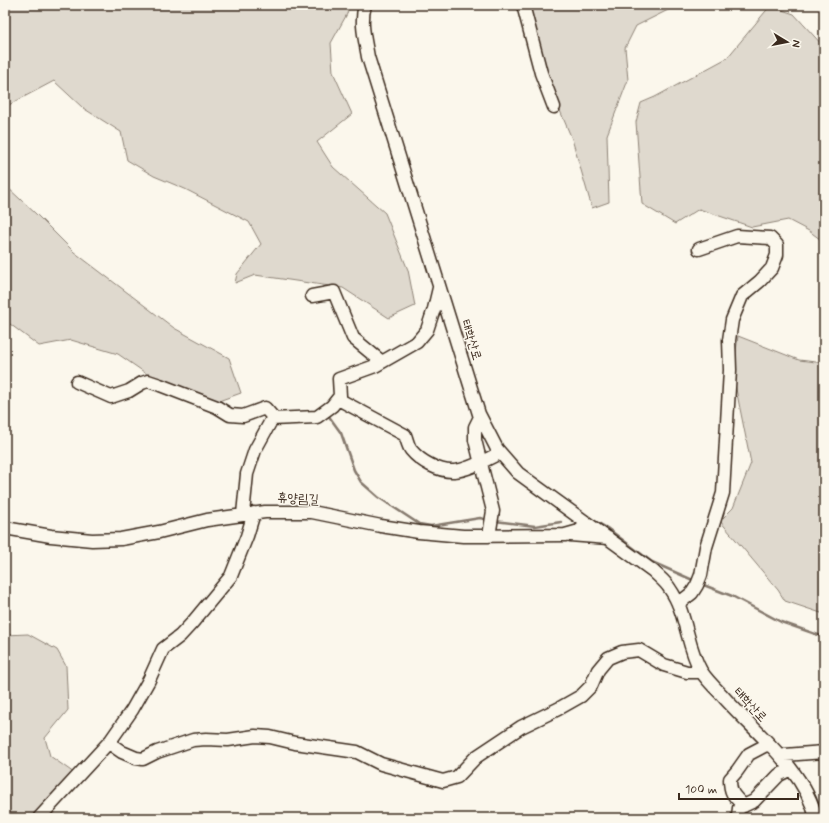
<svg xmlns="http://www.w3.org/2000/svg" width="829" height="823" font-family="Mynerve,'Poor Story',sans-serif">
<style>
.green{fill:#dfd9ce;stroke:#8d8276}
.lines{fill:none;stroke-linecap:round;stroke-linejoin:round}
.stream{stroke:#85796d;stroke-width:2.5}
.minor-casing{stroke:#3b2a1e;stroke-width:15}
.minor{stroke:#fbf7ec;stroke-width:12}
.labels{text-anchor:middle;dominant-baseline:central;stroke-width:3;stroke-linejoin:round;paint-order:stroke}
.street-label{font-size:13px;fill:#3b2a1e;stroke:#fbf7ec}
</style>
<rect width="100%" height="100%" fill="#fbf7ec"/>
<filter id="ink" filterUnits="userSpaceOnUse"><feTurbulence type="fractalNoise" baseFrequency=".025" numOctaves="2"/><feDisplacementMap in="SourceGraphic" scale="8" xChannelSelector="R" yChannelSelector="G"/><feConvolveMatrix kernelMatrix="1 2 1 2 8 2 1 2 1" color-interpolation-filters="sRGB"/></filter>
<g filter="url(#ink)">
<path class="green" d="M 5,5 L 349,5 L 347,14 L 331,43 L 333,72 L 352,114 L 317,142 L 333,167 L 385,213 L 408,270 L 415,306 L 389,318 L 343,288 L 255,275 L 235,283 L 237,274 L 261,244 L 249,222 L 185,189 L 154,176 L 127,160 L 121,132 L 83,108 L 54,81 L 5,107 Z
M 527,5 L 678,5 L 636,26 L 625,48 L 628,80 L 607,135 L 609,202 L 592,208 L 572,139 L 545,75 Z
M 770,6 L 794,14 L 824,47 L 824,242 L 809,231 L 788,220 L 752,227 L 699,209 L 675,224 L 642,204 L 636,122 L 641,103 L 655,97 L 727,58 Z
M 5,185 L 36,214 L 74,252 L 174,328 L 229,358 L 241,393 L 213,403 L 157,381 L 118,354 L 71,340 L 39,346 L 6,321 Z
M 738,336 L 799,360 L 824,363 L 824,614 L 785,601 L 778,590 L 720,521 L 733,508 L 751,463 L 733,374 Z
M 28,634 L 57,650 L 66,666 L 68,710 L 45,738 L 50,756 L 74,773 L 31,818 L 5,818 L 5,635 Z"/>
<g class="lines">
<path class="stream" d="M 328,415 L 341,433 L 354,470 L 361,482 L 378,497 L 419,524 L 431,526 L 480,518 L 488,520
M 588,517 L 607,528 L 652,562 L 695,581
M 495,521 L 535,526 L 561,522
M 701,584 L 732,596 L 781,622 L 824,637"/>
<g class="minor-casing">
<path id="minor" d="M 365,5 C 360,23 365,39 368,57 L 479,414 L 497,449 L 518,473 L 653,571 C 659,577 666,582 670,589 C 687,613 686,645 701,671 C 706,679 714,687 721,694 C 753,731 805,769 816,818
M 523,5 L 541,73 L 554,107
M 312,296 L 334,292 L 353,338 L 382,362
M 77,382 L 111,397 L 129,391 L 142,383 L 148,381 L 160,385 L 217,407 L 230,415 L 243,416 L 265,408 L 272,416 L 272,419
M 338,399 L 405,435 C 407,440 408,446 411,450 C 420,461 439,472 454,471 C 469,470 487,459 500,453
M 480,417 L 475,427 L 475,440 L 493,511 L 489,536
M 243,514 L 247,474 L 255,450 L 272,419 L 317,417 L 332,406 L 340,396 L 339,379 L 375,366 L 417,342 L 427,330 L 434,309 L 439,288
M 5,528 L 51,536 L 92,540 L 121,539 L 159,532 L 207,520 L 265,512 L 312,512 L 381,526 L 419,532 L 463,536 L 565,535 L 579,531 L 587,524
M 570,535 L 608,538
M 678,604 L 692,593 L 697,585 L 701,575 L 706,547 L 723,493 L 730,370 L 729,340 L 732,320 L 742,296 L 760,281 L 772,268 L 777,255 L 777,245 L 770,238 L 737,236 L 699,249
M 109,743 L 122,752 L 136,758 L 143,759 L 157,752 L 193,740 L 206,739 L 228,740 L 255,736 L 270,737 L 295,743 L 357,752 L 381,764 L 443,781 L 457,777 L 476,757 L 521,727 L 558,709 L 581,696 L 591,686 L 598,670 L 608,658 L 622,652 L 639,650 L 664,665 L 687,672 L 701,672
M 782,758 L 785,755 L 824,752
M 744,806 C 734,796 730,794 730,779 L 737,771 L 749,754 L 768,744
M 39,818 L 111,740 L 132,710 L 149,680 L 163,649 L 180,636 L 192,623 L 231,576 L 247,536 L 254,513
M 739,818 L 738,816 L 739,808 L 754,801 L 779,775 L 791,769"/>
</g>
<use href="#minor" class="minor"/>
</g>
</g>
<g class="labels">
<g class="street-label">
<text transform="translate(471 340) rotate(73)">태학산로</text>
<text transform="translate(298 499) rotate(3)">휴양림길</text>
<text transform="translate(750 705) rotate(47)">태학산로</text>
</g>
</g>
<rect width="829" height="823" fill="none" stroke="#fbf7ec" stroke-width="20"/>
<rect x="10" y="10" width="809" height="803" fill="none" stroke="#3b2a1e" stroke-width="1.5" filter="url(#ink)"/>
<g transform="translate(787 42) rotate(100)" stroke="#fbf7ec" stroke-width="3" paint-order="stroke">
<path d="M0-3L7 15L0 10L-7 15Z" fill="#3b2a1e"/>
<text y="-6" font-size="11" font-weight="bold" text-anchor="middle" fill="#3b2a1e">N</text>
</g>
<path d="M679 793v6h119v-6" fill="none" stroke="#3b2a1e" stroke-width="2"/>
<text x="685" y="793" font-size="12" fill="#3b2a1e" stroke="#fbf7ec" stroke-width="3" paint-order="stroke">100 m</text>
</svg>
